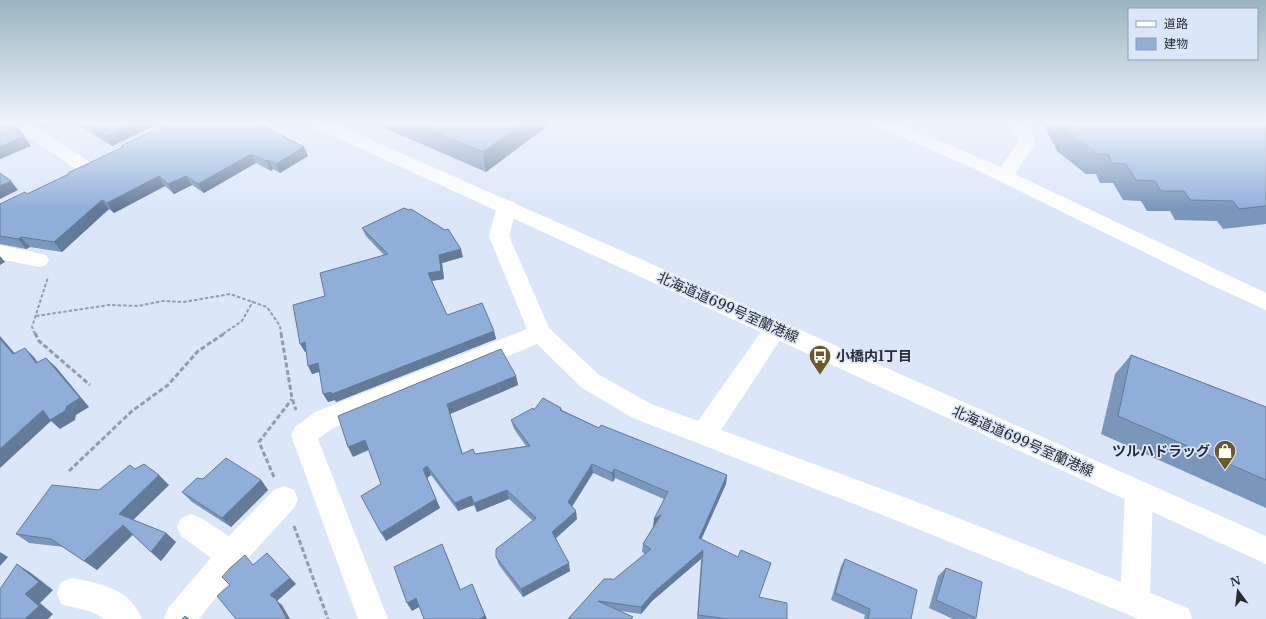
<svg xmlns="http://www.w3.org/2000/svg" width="1266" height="619" font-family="'Libre Baskerville','Noto Sans JP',serif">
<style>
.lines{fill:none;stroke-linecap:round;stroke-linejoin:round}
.path-far1{stroke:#949daa;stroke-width:2;stroke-dasharray:3.5 2;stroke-linecap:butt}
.path{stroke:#949daa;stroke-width:3;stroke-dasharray:5 2.5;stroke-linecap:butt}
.street{fill:#fff;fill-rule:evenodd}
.secondary{fill:#fff;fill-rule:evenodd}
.wall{fill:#7b96bb}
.shaded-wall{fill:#647a99}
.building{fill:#8fafda;stroke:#647a99}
.labels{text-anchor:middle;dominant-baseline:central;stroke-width:3.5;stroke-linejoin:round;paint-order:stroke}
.street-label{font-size:14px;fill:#282c33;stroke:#dbe7f9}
.poi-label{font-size:14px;font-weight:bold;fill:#282c33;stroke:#dbe7f9;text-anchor:start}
</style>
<rect width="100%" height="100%" fill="#dbe7f9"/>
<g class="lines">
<path class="path-far1" d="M 36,316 L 109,305 L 138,306 L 163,301 L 184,302 L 230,294 L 267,307 L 280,326 L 281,334
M 35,334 L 32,327 L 48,277
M 223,334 L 242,321 L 253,301"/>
<path class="path" d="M 35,333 L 39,341 L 90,385
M 281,333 L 292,398 L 296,410
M 69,471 L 132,411 L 168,385 L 198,351 L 225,333
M 274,477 L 259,442 L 292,399
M 294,526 L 328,619"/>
<path class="street" d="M 12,123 L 31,123 L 91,163 L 94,167 L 91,171 L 85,172 L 79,171 L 14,127 Z
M 877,123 L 898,123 L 1001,167 L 1018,142 L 1010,123 L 1026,123 L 1036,142 L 1015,174 L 1266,293 L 1266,310 L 1211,285 L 975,169 L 879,127 Z
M 507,200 L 514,202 L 517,206 L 509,236 L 549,328 L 598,374 L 651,404 L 698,421 L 768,322 L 776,319 L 784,322 L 787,328 L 784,334 L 721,430 L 912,500 L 1121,582 L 1125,493 L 1129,484 L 1139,481 L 1149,484 L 1153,493 L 1150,593 L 1188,608 L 1192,619 L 1139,619 L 903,523 L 633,418 L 582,388 L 537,344 L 333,428 L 318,439 L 388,619 L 358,619 L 291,435 L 295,427 L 315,412 L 527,329 L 489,236 L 497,206 L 500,202 Z
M 0,245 L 46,255 L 49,260 L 46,265 L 39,267 L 0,259 Z
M 284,486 L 294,490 L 298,499 L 294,508 L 247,559 L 199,619 L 164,619 L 168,608 L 211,558 L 181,536 L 177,527 L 181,518 L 191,514 L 201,518 L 229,536 L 274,490 Z
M 72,578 C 102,584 129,588 142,619 L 104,619 C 93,609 75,609 61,604 L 57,593 L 61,582 Z"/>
<path class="secondary" d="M 312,123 L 333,123 L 1266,536 L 1266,564 L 314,127 Z"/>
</g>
<path class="wall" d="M 33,123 L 55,123 L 42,128 Z
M 74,123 L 160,123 L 112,146 Z
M 373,123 L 546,123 L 546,127 L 486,172 Z
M 1043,123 L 1266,123 L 1266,224 L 1223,229 L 1217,221 L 1175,220 L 1170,211 L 1147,211 L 1141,201 L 1123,200 L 1113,183 L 1100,183 L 1096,174 L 1086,174 L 1057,151 Z
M 269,129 L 304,147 L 308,156 L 280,173 L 273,169 L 271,171 L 256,163 L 204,193 L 192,185 L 174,194 L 165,186 L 114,213 L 109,209 L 62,252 L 30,247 L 26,249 L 0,244 L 0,204 L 27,194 L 68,174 L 122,148 L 121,146 Z
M 362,228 L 463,257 L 442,263 L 444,279 L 432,281 L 447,315 L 494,331 L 496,339 L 336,402 L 335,400 L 328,402 L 319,372 L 312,374 L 306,352 L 305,352 L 384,255 L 366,236 Z
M 1131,355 L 1266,407 L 1266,508 L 1101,434 L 1115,374 Z
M 516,376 L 518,385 L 450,414 L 463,454 L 475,454 L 526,446 L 514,429 L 511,420 L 534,410 L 561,408 L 562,410 L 599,428 L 727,475 L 726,484 L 701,539 L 759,597 L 787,619 L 697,619 L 701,559 L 652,601 L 641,614 L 620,611 L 568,619 L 645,554 L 642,552 L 643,544 L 653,527 L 664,499 L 615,478 L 613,482 L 593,473 L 572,507 L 577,519 L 556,538 L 570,571 L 523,597 L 499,565 L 496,557 L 533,521 L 509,499 L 477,512 L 474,505 L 458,511 L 431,475 L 427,478 L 440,508 L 386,541 L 381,484 L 369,450 L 353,457 Z
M 135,469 L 169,485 L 133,520 L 166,533 L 176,542 L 161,561 L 151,552 L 133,535 L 97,570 L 64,547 L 29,543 L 16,534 L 99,490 Z
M 261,480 L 268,490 L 231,527 L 192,502 L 182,492 Z
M 845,559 L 911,619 L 864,619 L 865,615 L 831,600 L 841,566 Z
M 946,568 L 976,618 L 974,619 L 953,619 L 929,608 L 938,576 Z"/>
<path class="shaded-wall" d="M 38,123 L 55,123 L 42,128 Z
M 135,123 L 160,123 L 112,146 L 106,136 Z
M 266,123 L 270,132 L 261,125 Z
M 523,123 L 546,123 L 546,127 L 486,172 L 483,152 Z
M 18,127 L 25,136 L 24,137 L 31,146 L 0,159 L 0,147 L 13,129 Z
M 304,147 L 308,156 L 280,173 L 276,164 Z
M 251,154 L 256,163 L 204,193 L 198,184 Z
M 269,160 L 273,169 L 271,171 L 266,161 Z
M 159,176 L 165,186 L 114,213 L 107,203 Z
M 186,176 L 192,185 L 174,194 L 168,184 Z
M 11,181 L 18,190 L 0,199 L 0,186 Z
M 102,200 L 109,209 L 62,252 L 54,242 Z
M 21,237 L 30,247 L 26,249 L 18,239 Z
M 461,249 L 463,257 L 442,263 L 444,279 L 431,281 L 428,273 L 439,255 Z
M 0,256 L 5,262 L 0,265 Z
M 494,331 L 496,339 L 336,402 L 335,400 L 328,402 L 323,394 Z
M 0,336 L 23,363 L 13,354 L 0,339 Z
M 305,342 L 309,350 L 305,352 L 300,344 Z
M 25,348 L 34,357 L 45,373 L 36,363 Z
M 46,358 L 56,367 L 89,407 L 76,415 L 75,420 L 60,429 L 51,421 L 0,468 L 0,449 L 43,410 Z
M 318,363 L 322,371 L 312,374 L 308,366 Z
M 516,376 L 518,385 L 450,414 L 465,463 L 447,404 Z
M 365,440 L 370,449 L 353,457 L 348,447 Z
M 592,464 L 593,473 L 569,511 L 568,502 Z
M 427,466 L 431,475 L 427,478 L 440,508 L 386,541 L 381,533 L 423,469 Z
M 614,469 L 615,478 L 613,482 L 612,473 Z
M 159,475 L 169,485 L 130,523 L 119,514 Z
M 727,475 L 726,484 L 698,547 L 699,538 Z
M 261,480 L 268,490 L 231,527 L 222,518 Z
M 507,490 L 509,499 L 477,512 L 474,503 Z
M 471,496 L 474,505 L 458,511 L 455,503 Z
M 576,511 L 577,519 L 554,540 L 552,532 Z
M 661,515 L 653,527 L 654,519 Z
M 123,525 L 133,534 L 97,570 L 84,561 Z
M 166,533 L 176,542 L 161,561 L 151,552 Z
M 442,544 L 446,553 L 464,598 L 460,590 Z
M 703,550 L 701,559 L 652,601 L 641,614 L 641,607 L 653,593 Z
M 0,552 L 8,557 L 0,566 Z
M 267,553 L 296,584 L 277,601 L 282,605 L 290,619 L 286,619 L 270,595 Z
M 569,563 L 570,571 L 523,597 L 521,589 Z
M 17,564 L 31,573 L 53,590 L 40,603 L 53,614 L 48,619 L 25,619 L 25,594 Z
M 472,584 L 487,619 L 479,619 Z
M 416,598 L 421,606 L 412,611 L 407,603 Z"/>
<path class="building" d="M 0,123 L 12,123 L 18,127 L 13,129 L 24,136 L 0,147 Z
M 83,123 L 135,123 L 106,136 Z
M 169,123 L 266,123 L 261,125 L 304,147 L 276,164 L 269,160 L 266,161 L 251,154 L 198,184 L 186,176 L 168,184 L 159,176 L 107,203 L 102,200 L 54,242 L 21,237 L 18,239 L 0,236 L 0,204 L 25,192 L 27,194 L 69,174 L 68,173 L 123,147 L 121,146 Z
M 413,123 L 523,123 L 483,152 Z
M 1062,123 L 1266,123 L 1266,206 L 1239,209 L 1233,201 L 1190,200 L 1184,191 L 1161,191 L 1155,181 L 1136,180 L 1126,164 L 1112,163 L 1108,154 L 1098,154 L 1067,132 Z
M 0,173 L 11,181 L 0,186 Z
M 404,208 L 409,210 L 411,209 L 445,230 L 448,229 L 461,249 L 439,255 L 441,271 L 428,273 L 447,315 L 482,303 L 494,331 L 332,394 L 331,392 L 323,394 L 318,363 L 308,366 L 305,342 L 300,344 L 293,305 L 325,296 L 320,273 L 388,254 L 362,228 Z
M 0,339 L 13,354 L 25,348 L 36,363 L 46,358 L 80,398 L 67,406 L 65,411 L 50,420 L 43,410 L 0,449 Z
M 501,349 L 516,376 L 447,404 L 462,454 L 473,449 L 475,454 L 530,446 L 511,420 L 533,408 L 534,410 L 543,398 L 561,408 L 560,410 L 599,428 L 601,425 L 727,475 L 699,538 L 738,557 L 741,550 L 771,563 L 759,597 L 787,603 L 787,619 L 728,619 L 698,615 L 703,550 L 653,593 L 641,607 L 598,601 L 633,617 L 631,619 L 568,619 L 604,579 L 612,579 L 613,580 L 651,549 L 643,544 L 661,515 L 654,519 L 668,492 L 614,469 L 612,473 L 592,464 L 568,502 L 576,511 L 552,532 L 569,563 L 521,589 L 496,557 L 496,549 L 536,518 L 507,490 L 474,503 L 471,496 L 455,503 L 427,466 L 423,469 L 436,499 L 381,533 L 361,496 L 381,484 L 365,440 L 348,447 L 338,416 Z
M 1131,355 L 1266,407 L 1266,480 L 1118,416 Z
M 226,458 L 261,480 L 222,518 L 182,492 L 197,478 L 203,479 Z
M 144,464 L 159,475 L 119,514 L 166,533 L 151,552 L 123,525 L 84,561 L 51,539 L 16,534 L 52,485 L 99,490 L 130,465 L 135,469 Z
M 442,544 L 460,590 L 472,584 L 485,616 L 479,619 L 424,619 L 416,598 L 407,603 L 394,567 Z
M 267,553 L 290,578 L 270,595 L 276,599 L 287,619 L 236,619 L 217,596 L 230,585 L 222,577 L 230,568 L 245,555 L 253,565 Z
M 845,559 L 917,590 L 911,619 L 868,619 L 870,609 L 835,593 Z
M 17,564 L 39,582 L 25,594 L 39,606 L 25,619 L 0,619 L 0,589 Z
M 946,568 L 982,582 L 976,618 L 936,600 Z
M 185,616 L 189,619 L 182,619 Z"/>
<linearGradient id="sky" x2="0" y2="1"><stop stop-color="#9bb5c0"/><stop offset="0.59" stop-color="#eff4fc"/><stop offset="1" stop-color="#eff4fc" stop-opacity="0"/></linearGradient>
<rect width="1266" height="209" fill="url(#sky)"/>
<defs>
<g id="bus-pin" transform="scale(1.15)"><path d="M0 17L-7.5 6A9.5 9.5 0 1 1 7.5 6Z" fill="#6a5a28" stroke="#dbe7f9"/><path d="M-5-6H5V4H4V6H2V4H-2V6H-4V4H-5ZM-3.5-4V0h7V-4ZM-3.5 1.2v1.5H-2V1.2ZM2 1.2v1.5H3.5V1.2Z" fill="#fff"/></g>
<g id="shop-pin" transform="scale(1.15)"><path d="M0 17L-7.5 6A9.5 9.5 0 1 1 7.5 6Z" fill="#6a5a28" stroke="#dbe7f9"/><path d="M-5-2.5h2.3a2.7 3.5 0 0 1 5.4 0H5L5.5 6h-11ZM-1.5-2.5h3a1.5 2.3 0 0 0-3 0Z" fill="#fff"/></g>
</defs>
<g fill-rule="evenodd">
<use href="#bus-pin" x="820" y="356"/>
<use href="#shop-pin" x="1225" y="451"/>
</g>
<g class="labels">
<g class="street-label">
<text transform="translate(728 307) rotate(24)">北海道道699号室蘭港線</text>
<text transform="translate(1023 441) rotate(24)">北海道道699号室蘭港線</text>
</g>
<g class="poi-label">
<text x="836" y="356">小橋内1丁目</text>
<text x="1210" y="451" text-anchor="end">ツルハドラッグ</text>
</g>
</g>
<rect x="1128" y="8" width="130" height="52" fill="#dbe7f9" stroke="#939caa"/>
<rect x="1136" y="21" width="20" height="6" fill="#ffffff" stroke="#939caa"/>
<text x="1164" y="28" font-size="12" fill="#282c33">道路</text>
<rect x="1136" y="38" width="20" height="12" fill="#8fafda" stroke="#939caa"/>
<text x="1164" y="48" font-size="12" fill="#282c33">建物</text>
<g transform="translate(1238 591) rotate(345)" stroke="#dbe7f9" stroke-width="3" paint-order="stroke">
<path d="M0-3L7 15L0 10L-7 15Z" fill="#282c33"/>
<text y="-6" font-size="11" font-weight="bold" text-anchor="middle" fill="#282c33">N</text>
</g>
</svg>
